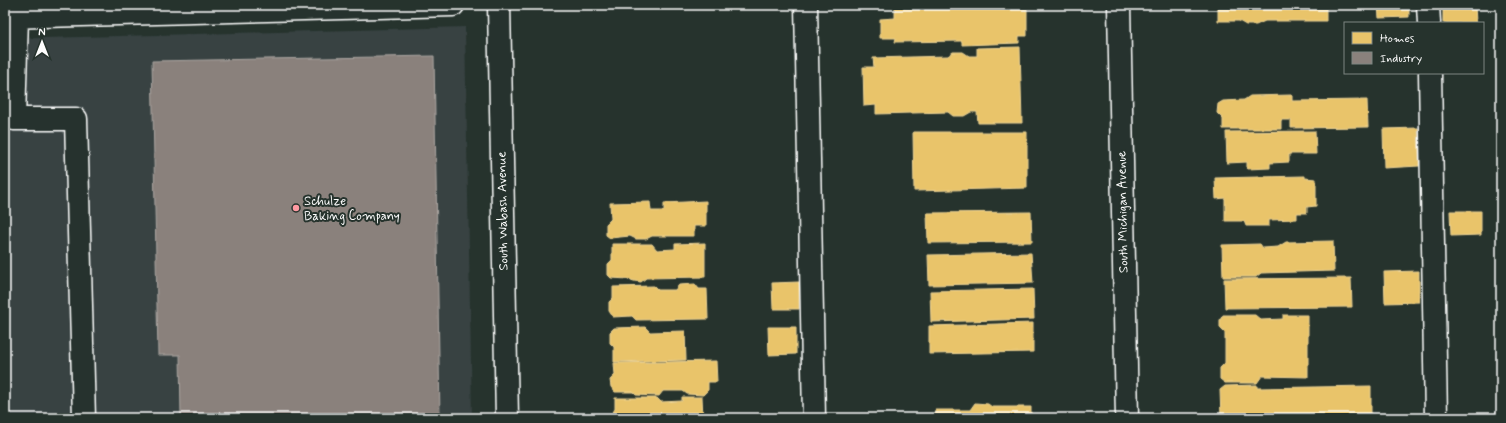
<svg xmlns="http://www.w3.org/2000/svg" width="1506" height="423" font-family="Mynerve,sans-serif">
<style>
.built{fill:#374242}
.homes{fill:#e9c46a;stroke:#f0d697}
.industry{fill:#8a817c;stroke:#ada7a3}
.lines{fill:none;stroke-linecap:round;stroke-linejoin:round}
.minor-casing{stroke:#fff;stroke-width:25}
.minor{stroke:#26332d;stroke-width:22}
.poi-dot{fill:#ff9aa2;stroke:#26332d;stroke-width:1.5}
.labels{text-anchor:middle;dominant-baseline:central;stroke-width:4;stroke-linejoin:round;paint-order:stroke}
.poi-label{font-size:13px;fill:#fff;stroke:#26332d;text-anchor:start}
.street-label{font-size:13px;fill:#fff;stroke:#26332d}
</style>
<rect width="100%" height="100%" fill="#26332d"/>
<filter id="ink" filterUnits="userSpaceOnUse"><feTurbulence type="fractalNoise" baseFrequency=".025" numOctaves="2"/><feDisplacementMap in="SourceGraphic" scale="8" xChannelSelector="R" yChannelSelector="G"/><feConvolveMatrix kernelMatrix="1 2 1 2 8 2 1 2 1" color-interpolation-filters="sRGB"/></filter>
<g filter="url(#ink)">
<path class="built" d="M 465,27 L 472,418 L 5,418 L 5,39 Z"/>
<path class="homes" d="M 895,5 L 1019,5 L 1019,8 L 1027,9 L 1027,36 L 1019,36 L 1019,43 L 962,45 L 962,41 L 895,42 L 896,38 L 880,38 L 880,19 L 895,18 Z
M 1218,5 L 1326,5 L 1326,21 L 1265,21 L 1256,25 L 1246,25 L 1239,21 L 1218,21 Z
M 1378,5 L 1409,5 L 1409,17 L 1379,18 Z
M 1443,5 L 1475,5 L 1476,23 L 1443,23 Z
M 1020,47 L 1022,123 L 978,123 L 977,112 L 971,112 L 964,116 L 953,116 L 948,112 L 876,114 L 876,105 L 864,106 L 863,67 L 874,67 L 873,58 L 948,56 L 953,52 L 963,52 L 969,56 L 977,56 L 977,48 Z
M 1292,95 L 1292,101 L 1367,100 L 1368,127 L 1291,128 L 1291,120 L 1281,120 L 1281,129 L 1223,129 L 1223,119 L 1217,113 L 1218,104 L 1223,101 L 1244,100 L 1250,96 Z
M 1418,128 L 1419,166 L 1384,168 L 1383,129 Z
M 1315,131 L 1316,154 L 1289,154 L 1289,162 L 1270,163 L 1270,168 L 1247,169 L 1247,162 L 1227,163 L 1226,132 Z
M 913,132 L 1027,132 L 1027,188 L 914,191 Z
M 1305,176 L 1305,178 L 1316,179 L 1316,206 L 1307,207 L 1307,213 L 1297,213 L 1297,219 L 1269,220 L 1269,226 L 1246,226 L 1244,221 L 1225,221 L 1225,198 L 1216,199 L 1215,178 Z
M 706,201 L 706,226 L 694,226 L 694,236 L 652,236 L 646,239 L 636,239 L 630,236 L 610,238 L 606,235 L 606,224 L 611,219 L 610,203 L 650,202 L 651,211 L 664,211 L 664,203 Z
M 1450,211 L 1481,211 L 1481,235 L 1451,236 Z
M 1031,212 L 1032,242 L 928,243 L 927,213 Z
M 1333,241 L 1334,271 L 1261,273 L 1256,277 L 1223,277 L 1222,245 L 1260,244 L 1263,248 L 1278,247 L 1286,242 Z
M 705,243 L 705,277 L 646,278 L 641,282 L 634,281 L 628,279 L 611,278 L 608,275 L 608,264 L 612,260 L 612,244 L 652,244 L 657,250 L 675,249 L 675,244 Z
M 1031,253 L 1033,283 L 929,285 L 928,255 Z
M 1419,271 L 1419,302 L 1385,303 L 1384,272 Z
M 1351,278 L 1352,307 L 1225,308 L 1224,279 Z
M 799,282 L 799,309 L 773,309 L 772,283 Z
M 695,284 L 699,289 L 707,289 L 708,319 L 636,320 L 632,316 L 613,317 L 609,311 L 609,302 L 613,298 L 613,287 L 654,286 L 658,290 L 675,290 L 679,285 Z
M 1033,289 L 1034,319 L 931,322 L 930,291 Z
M 1223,315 L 1255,315 L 1261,320 L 1283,319 L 1283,315 L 1308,315 L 1308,377 L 1262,376 L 1257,383 L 1225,383 L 1220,379 L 1220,368 L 1225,363 L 1225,333 L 1220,328 L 1220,320 Z
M 1033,323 L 1033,352 L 929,354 L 929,326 Z
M 645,327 L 650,332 L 685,331 L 686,360 L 614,362 L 614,347 L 610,343 L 610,332 L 614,328 Z
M 768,327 L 796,327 L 796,354 L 769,355 Z
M 716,361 L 717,382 L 708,382 L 708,390 L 703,395 L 687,394 L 683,391 L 663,391 L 659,396 L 636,395 L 633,392 L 615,392 L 611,387 L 610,380 L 615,375 L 614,363 Z
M 1257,385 L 1257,388 L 1371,386 L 1371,418 L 1221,418 L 1220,390 L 1225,386 Z
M 682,397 L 702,397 L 703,418 L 610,418 L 611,415 L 615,409 L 615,398 L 657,398 L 661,402 L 682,401 Z
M 975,403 L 988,404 L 992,407 L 1031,407 L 1031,418 L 935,418 L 935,410 L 970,410 Z"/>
<path class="industry" d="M 434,56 L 440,418 L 181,418 L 180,355 L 158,355 L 152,61 Z"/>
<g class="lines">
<g class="minor-casing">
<path id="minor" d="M 499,5 L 507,418
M 806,5 L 814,418
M 1119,5 L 1127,418
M 1428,5 L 1429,23
M 5,17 L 453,5
M 17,17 L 14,119 L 76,119 L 84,418
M 1430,73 L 1436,418"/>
</g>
<use href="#minor" class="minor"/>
</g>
</g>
<circle class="poi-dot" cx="296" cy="208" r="4"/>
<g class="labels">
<g class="poi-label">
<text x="304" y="201">Schulze<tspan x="304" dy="15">Baking Company</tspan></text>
</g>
<g class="street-label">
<text transform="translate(503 211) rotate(-91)">South Wabash Avenue</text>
<text transform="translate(1123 212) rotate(-91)">South Michigan Avenue</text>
</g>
</g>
<rect width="1506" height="423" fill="none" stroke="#26332d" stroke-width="20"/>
<rect x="10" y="10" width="1486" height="403" fill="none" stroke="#fff" stroke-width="1.5" filter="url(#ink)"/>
<rect x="1344" y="22" width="140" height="52" fill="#26332d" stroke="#7d8581"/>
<rect x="1352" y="32" width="20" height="12" fill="#e9c46a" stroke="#7d8581"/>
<text x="1380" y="42" font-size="12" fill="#ffffff">Homes</text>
<rect x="1352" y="52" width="20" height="12" fill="#8a817c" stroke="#7d8581"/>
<text x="1380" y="62" font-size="12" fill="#ffffff">Industry</text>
<g transform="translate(42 42)" stroke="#26332d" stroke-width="3" paint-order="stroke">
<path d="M0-3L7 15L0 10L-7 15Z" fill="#ffffff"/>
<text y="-6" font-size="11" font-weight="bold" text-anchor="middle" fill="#ffffff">N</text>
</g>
</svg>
